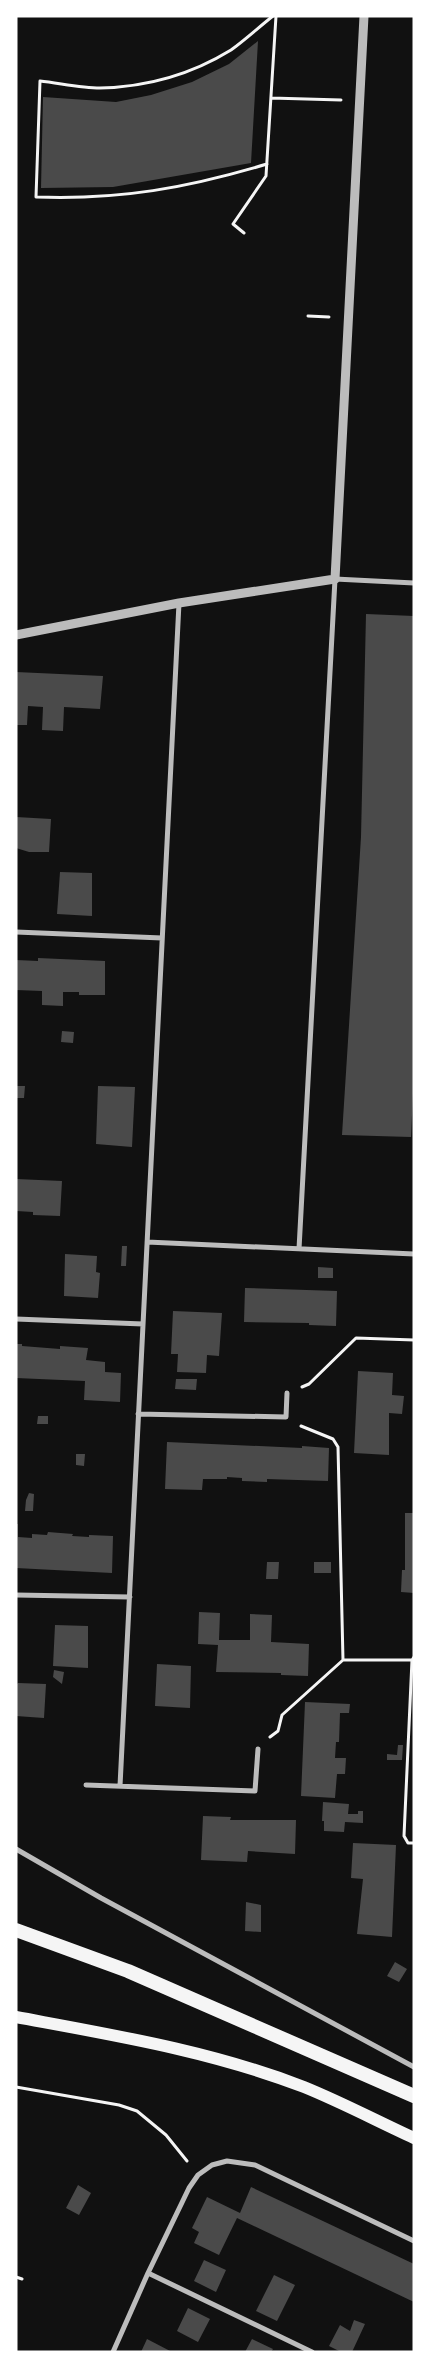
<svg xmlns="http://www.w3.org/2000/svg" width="430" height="2368" font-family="'Nunito Sans',sans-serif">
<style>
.building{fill:#4a4a4a}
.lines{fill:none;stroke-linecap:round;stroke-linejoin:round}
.path{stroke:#f5f5f5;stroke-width:3}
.minor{stroke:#bcbcbc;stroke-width:5}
.tertiary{stroke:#bcbcbc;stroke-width:9}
.primary{stroke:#f5f5f5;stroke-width:12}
.trunk{stroke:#f5f5f5;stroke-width:14}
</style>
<rect width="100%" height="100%" fill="#111"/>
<path class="building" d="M 258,41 L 251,163 L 113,187 L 41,188 L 43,97 L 116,102 L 151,95 L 192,82 L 229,64 Z
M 366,614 L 414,616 L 414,1072 L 411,1137 L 342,1135 L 361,837 Z
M 16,672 L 103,676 L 100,709 L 64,707 L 63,731 L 42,730 L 43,707 L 28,706 L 27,725 L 16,725 Z
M 16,817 L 51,819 L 49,852 L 29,852 L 16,848 Z
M 60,872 L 92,873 L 92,916 L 57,914 Z
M 38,958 L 105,961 L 105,995 L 79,995 L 79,992 L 63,992 L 63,1006 L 42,1005 L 42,991 L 16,990 L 16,960 L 38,961 Z
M 62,1031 L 74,1032 L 73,1043 L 61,1042 Z
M 16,1086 L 25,1086 L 24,1098 L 16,1098 Z
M 98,1086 L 135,1087 L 132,1147 L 96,1144 Z
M 16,1179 L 62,1181 L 60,1216 L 33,1215 L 33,1212 L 16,1211 Z
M 122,1246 L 127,1246 L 126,1266 L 121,1266 Z
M 65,1254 L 97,1256 L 96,1272 L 100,1273 L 98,1298 L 64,1296 Z
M 318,1267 L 333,1268 L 333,1278 L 318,1278 Z
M 245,1288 L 337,1291 L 336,1326 L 309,1325 L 309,1323 L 244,1322 Z
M 173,1311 L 222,1313 L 219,1356 L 207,1355 L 206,1373 L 177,1372 L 178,1354 L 171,1354 Z
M 16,1344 L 22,1344 L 22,1346 L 60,1349 L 60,1346 L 88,1348 L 86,1360 L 105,1362 L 105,1372 L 121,1373 L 120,1402 L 84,1400 L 85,1381 L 16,1378 Z
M 358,1371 L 393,1373 L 392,1395 L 404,1396 L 402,1414 L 389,1413 L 389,1455 L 354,1453 Z
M 176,1379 L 197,1379 L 196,1390 L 175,1389 Z
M 38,1416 L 48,1416 L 48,1424 L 37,1424 Z
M 167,1442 L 302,1448 L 302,1446 L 329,1448 L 328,1481 L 267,1479 L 267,1482 L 242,1481 L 242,1478 L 227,1477 L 227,1479 L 203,1479 L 202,1490 L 165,1489 Z
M 76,1454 L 85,1454 L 84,1466 L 76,1465 Z
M 29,1493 L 34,1494 L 33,1511 L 25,1511 L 26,1500 Z
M 405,1513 L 414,1513 L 414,1593 L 401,1592 L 402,1570 L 405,1570 Z
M 16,1524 L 18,1524 L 18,1537 L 32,1538 L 32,1534 L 47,1535 L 48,1532 L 73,1534 L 72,1536 L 89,1537 L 89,1535 L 113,1536 L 112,1573 L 16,1568 Z
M 267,1562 L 279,1562 L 278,1579 L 266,1579 Z
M 314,1562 L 331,1562 L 331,1573 L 314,1573 Z
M 199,1612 L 220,1613 L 219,1640 L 250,1640 L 250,1614 L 272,1615 L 271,1642 L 309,1644 L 308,1676 L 281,1675 L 281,1673 L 216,1672 L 218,1645 L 198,1644 Z
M 55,1625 L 88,1626 L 88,1668 L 53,1666 Z
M 157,1664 L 191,1666 L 190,1708 L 155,1706 Z
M 54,1670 L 64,1672 L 62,1684 L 53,1677 Z
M 18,1683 L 46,1684 L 44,1718 L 16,1716 L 16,1685 Z
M 305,1702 L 350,1704 L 349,1713 L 340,1713 L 339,1742 L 336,1742 L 335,1758 L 346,1758 L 345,1774 L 337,1774 L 335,1798 L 301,1796 Z
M 398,1745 L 403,1745 L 402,1760 L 387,1760 L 387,1754 L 397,1755 Z
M 323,1802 L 349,1804 L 348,1814 L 358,1814 L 358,1811 L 363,1811 L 363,1823 L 345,1822 L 344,1832 L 324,1831 L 324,1821 L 322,1821 Z
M 203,1816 L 231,1817 L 230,1820 L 296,1820 L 295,1854 L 248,1851 L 247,1862 L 201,1860 Z
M 353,1843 L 396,1845 L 392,1937 L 357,1934 L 363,1879 L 351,1878 Z
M 246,1902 L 261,1905 L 261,1932 L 245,1931 Z
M 395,1962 L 407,1969 L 399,1982 L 387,1976 Z
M 78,2185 L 91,2193 L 79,2215 L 66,2208 Z
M 251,2187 L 414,2264 L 414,2302 L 237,2218 L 219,2255 L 194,2243 L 199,2232 L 192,2228 L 207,2197 L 240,2213 Z
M 204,2260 L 226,2270 L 216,2292 L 194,2281 Z
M 274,2275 L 295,2285 L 277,2321 L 256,2311 Z
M 188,2308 L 210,2319 L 198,2342 L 177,2331 Z
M 354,2320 L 365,2324 L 352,2352 L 341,2352 L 329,2346 L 340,2325 L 350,2331 Z
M 147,2339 L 172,2352 L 141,2352 Z
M 252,2339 L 273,2349 L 271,2352 L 245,2352 Z"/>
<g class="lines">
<path class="path" d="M 271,98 L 341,100
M 267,164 C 187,188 120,200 36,197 L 40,81 C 59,83 81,88 100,88 C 146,87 192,74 231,50 C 245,40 259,27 273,16
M 244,233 L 233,224 L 266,176 L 276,16
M 308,316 L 329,317
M 302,1387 L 309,1384 L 356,1338 L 414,1340
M 301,1426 L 333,1439 L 338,1447 L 343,1660
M 414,1657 L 412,1660 L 404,1836 L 408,1843 L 414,1843
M 270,1737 L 278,1731 L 282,1715 L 343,1660 L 412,1660
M 16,2087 L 119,2105 L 137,2111 L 166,2135 L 187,2161
M 16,2277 L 22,2279"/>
<path class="minor" d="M 16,932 L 162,938
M 147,1242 L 414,1254
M 299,1249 L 335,579 L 414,583
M 16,1319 L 143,1324
M 138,1414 L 286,1417 L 287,1393
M 16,1595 L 130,1597
M 86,1785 L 255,1791 L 258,1749
M 120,1786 L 179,603
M 16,1849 L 101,1898 L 414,2067
M 148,2273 L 312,2352
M 113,2352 L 148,2273 L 189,2188 L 198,2175 L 212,2165 L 227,2161 L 255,2165 L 414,2241"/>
<path class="tertiary" d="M 16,635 L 179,603 L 335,579 L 364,16"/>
<path class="primary" d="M 16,2017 C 113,2035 211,2051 304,2087 C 341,2102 377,2121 414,2138"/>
<path class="trunk" d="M 16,1930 L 128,1971 L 414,2096"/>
</g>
<rect width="430" height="2368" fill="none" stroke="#ffffff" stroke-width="35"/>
</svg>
